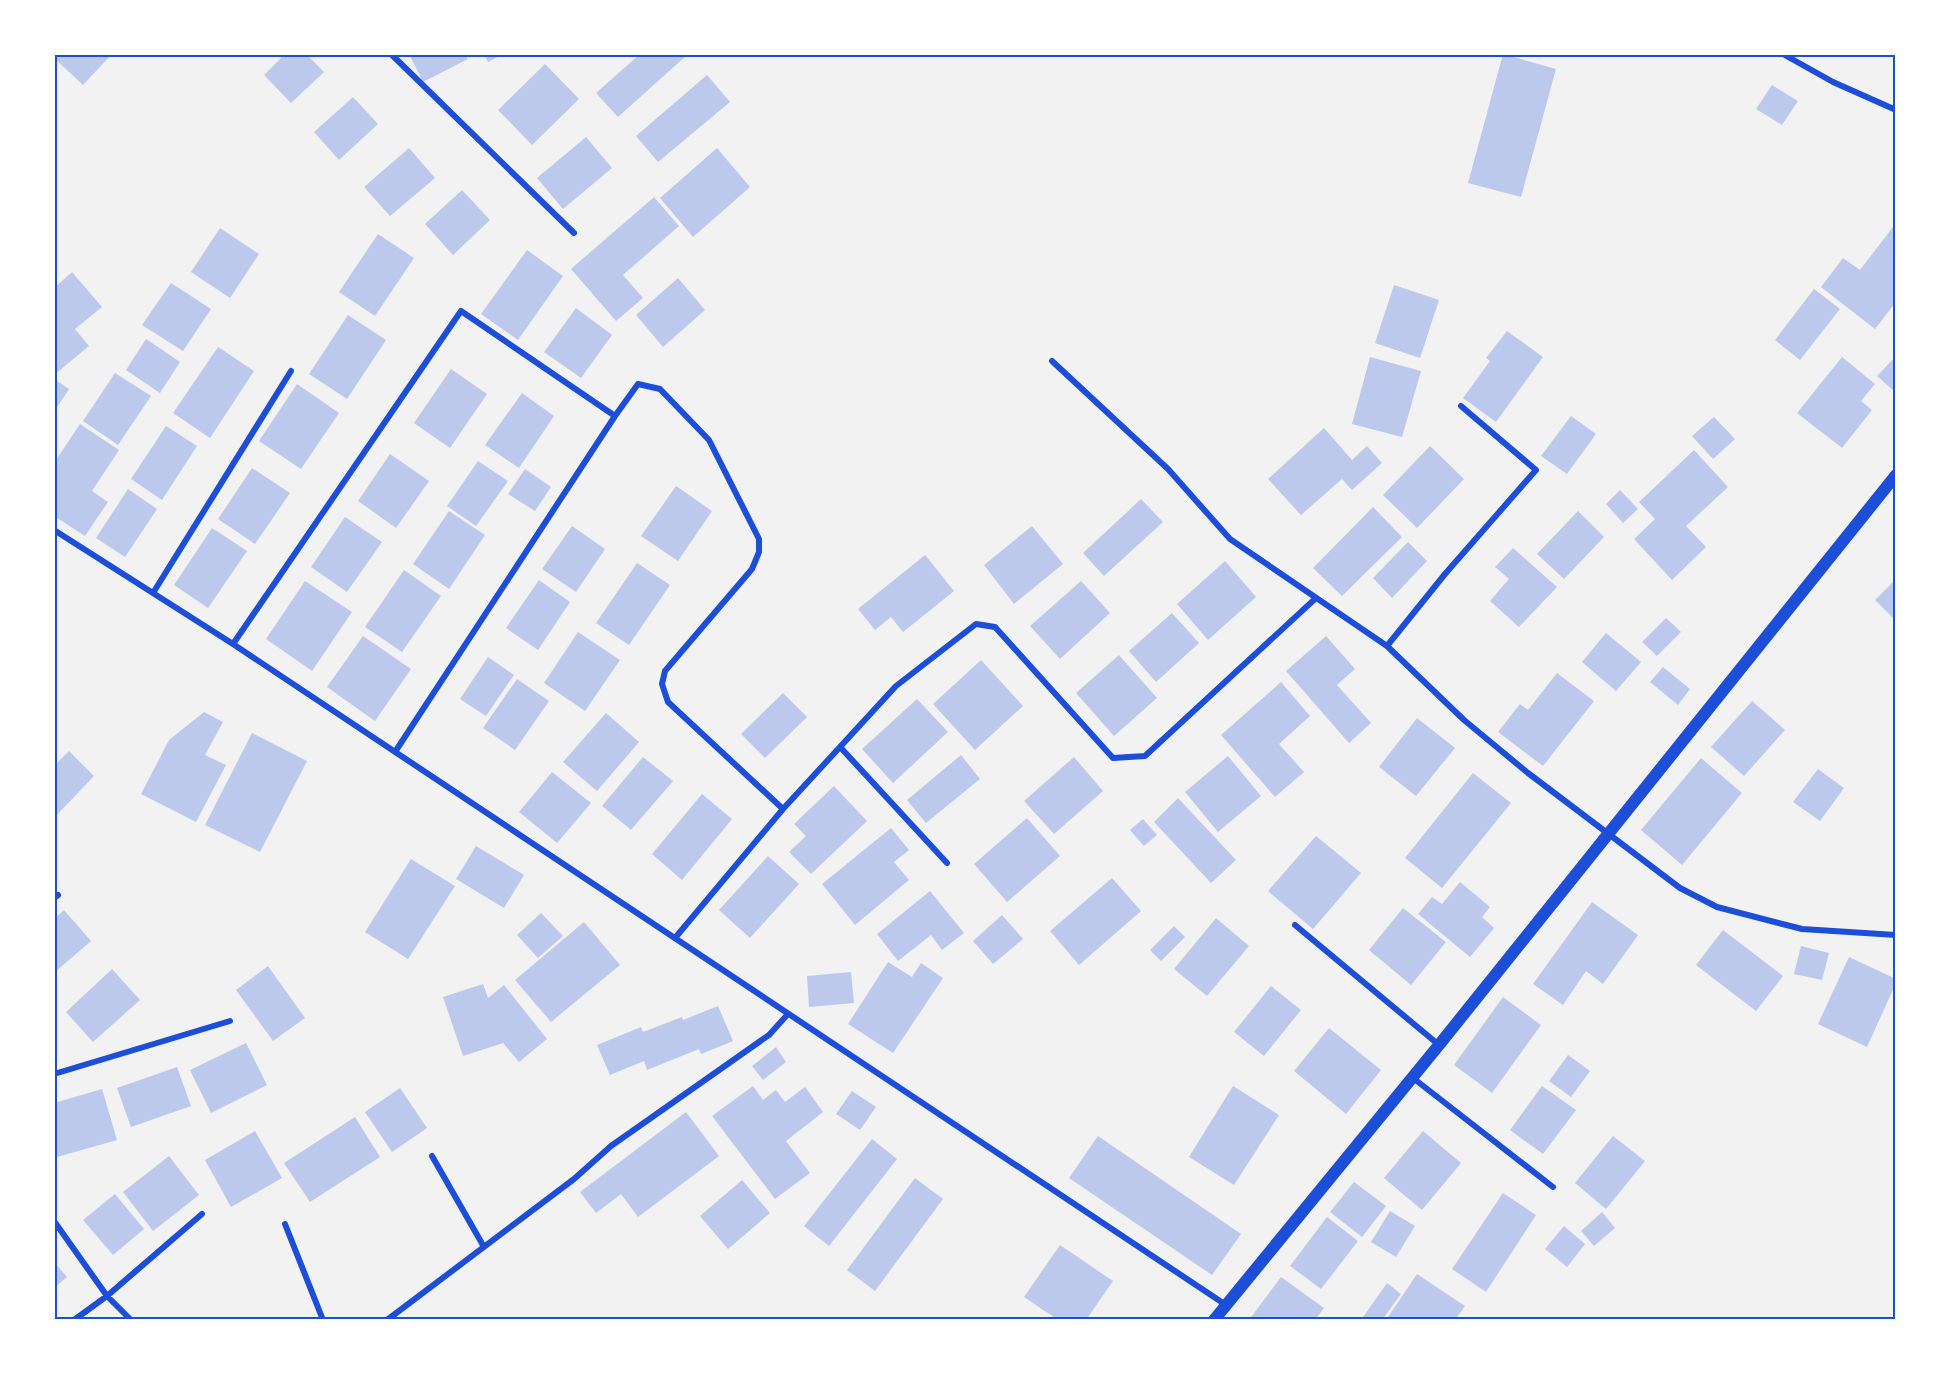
<svg xmlns="http://www.w3.org/2000/svg" width="1950" height="1374" font-family="'IBM Plex Sans',sans-serif">
<style>
.building{fill:#bdc9ec}
.lines{fill:none;stroke-linecap:round;stroke-linejoin:round}
.minor{stroke:#1d4ed8;stroke-width:6}
.secondary{stroke:#1d4ed8;stroke-width:12}
.neatline{fill:none;stroke:#1d4ed8;stroke-width:2}
</style>
<rect width="100%" height="100%" fill="#f2f2f2"/>
<path class="building" d="M 54,54 L 112,54 L 83,85 L 54,58 Z
M 285,54 L 306,54 L 324,72 L 291,103 L 264,75 Z
M 409,54 L 465,54 L 468,59 L 423,82 Z
M 484,54 L 503,54 L 488,62 Z
M 640,54 L 685,54 L 686,56 L 618,117 L 596,93 Z
M 1503,54 L 1556,69 L 1521,197 L 1468,183 Z
M 545,64 L 579,99 L 532,145 L 498,110 Z
M 707,75 L 730,102 L 658,162 L 636,136 Z
M 1772,85 L 1798,101 L 1782,125 L 1756,109 Z
M 353,97 L 378,124 L 339,160 L 314,132 Z
M 586,137 L 612,168 L 563,209 L 537,178 Z
M 409,148 L 435,178 L 390,216 L 364,187 Z
M 717,148 L 750,187 L 693,237 L 660,198 Z
M 462,190 L 490,220 L 453,255 L 425,224 Z
M 654,197 L 679,226 L 623,275 L 643,298 L 616,321 L 571,269 Z
M 1896,223 L 1896,302 L 1875,329 L 1821,287 L 1843,258 L 1860,270 Z
M 220,228 L 259,254 L 230,298 L 191,272 Z
M 378,234 L 414,258 L 375,316 L 339,292 Z
M 527,250 L 563,276 L 518,340 L 481,314 Z
M 72,272 L 102,307 L 75,329 L 89,346 L 54,375 L 54,288 Z
M 678,278 L 705,310 L 663,347 L 636,315 Z
M 171,283 L 211,309 L 183,351 L 142,325 Z
M 1394,285 L 1439,300 L 1420,358 L 1375,343 Z
M 1814,289 L 1840,309 L 1800,360 L 1775,340 Z
M 576,308 L 612,335 L 581,378 L 544,352 Z
M 348,315 L 386,340 L 347,399 L 309,374 Z
M 1507,331 L 1543,357 L 1496,422 L 1463,398 L 1490,361 L 1486,358 Z
M 146,339 L 180,362 L 160,393 L 126,370 Z
M 218,347 L 254,371 L 210,438 L 173,413 Z
M 1896,356 L 1896,393 L 1877,376 Z
M 1370,357 L 1421,371 L 1402,437 L 1352,424 Z
M 1842,357 L 1875,384 L 1861,401 L 1872,410 L 1842,448 L 1797,413 Z
M 451,369 L 487,394 L 450,448 L 414,423 Z
M 115,373 L 151,396 L 118,445 L 83,421 Z
M 54,379 L 69,389 L 54,412 Z
M 297,384 L 339,413 L 301,469 L 259,441 Z
M 522,393 L 554,416 L 519,468 L 485,445 Z
M 1571,416 L 1596,434 L 1567,474 L 1541,456 Z
M 1714,417 L 1735,439 L 1713,459 L 1692,436 Z
M 80,424 L 119,450 L 92,491 L 108,502 L 85,536 L 54,516 L 54,463 Z
M 166,426 L 197,446 L 162,500 L 131,479 Z
M 1324,428 L 1352,460 L 1367,446 L 1382,463 L 1352,490 L 1342,479 L 1301,515 L 1268,479 Z
M 1430,446 L 1464,479 L 1417,528 L 1383,495 Z
M 1694,450 L 1728,487 L 1686,526 L 1706,547 L 1672,580 L 1634,539 L 1655,519 L 1639,502 Z
M 390,454 L 429,481 L 396,528 L 358,501 Z
M 478,461 L 508,481 L 476,526 L 447,506 Z
M 252,468 L 290,493 L 255,544 L 218,519 Z
M 525,469 L 551,487 L 535,511 L 508,494 Z
M 676,486 L 712,511 L 678,561 L 641,536 Z
M 128,489 L 157,509 L 125,557 L 96,538 Z
M 1620,490 L 1638,509 L 1623,523 L 1606,504 Z
M 1141,499 L 1163,522 L 1104,576 L 1083,553 Z
M 1373,507 L 1402,537 L 1342,596 L 1313,568 Z
M 449,511 L 485,535 L 449,589 L 413,564 Z
M 1578,511 L 1604,537 L 1564,579 L 1537,554 Z
M 345,517 L 382,542 L 347,592 L 311,567 Z
M 572,526 L 605,549 L 576,592 L 542,569 Z
M 1032,526 L 1063,564 L 1014,604 L 984,565 Z
M 212,528 L 247,551 L 208,608 L 174,585 Z
M 1408,542 L 1427,561 L 1392,598 L 1373,578 Z
M 1513,548 L 1557,587 L 1519,627 L 1490,601 L 1509,579 L 1495,567 Z
M 925,555 L 954,591 L 903,632 L 891,617 L 875,630 L 858,609 Z
M 1225,561 L 1256,597 L 1208,640 L 1177,604 Z
M 637,563 L 670,585 L 629,645 L 596,623 Z
M 404,570 L 441,596 L 402,652 L 365,627 Z
M 1896,579 L 1896,621 L 1875,600 Z
M 539,580 L 570,602 L 538,650 L 506,628 Z
M 305,581 L 352,612 L 312,671 L 266,639 Z
M 1081,581 L 1110,613 L 1060,659 L 1030,626 Z
M 1172,613 L 1199,643 L 1156,682 L 1129,651 Z
M 1666,618 L 1681,632 L 1657,656 L 1642,642 Z
M 578,632 L 620,660 L 585,711 L 544,683 Z
M 1606,633 L 1641,662 L 1616,691 L 1582,662 Z
M 363,636 L 411,669 L 375,721 L 327,687 Z
M 1326,636 L 1355,669 L 1337,685 L 1371,723 L 1349,743 L 1286,671 Z
M 1119,655 L 1157,698 L 1114,736 L 1076,693 Z
M 488,657 L 514,675 L 486,716 L 460,699 Z
M 981,660 L 1023,706 L 975,750 L 933,704 Z
M 1663,667 L 1690,689 L 1678,705 L 1650,682 Z
M 1557,673 L 1594,701 L 1543,766 L 1498,732 L 1520,704 L 1528,710 Z
M 517,679 L 549,701 L 515,750 L 483,728 Z
M 1281,682 L 1310,716 L 1279,744 L 1304,772 L 1275,797 L 1221,735 Z
M 783,693 L 807,717 L 765,758 L 741,734 Z
M 917,699 L 948,732 L 893,783 L 862,749 Z
M 1752,701 L 1785,730 L 1744,776 L 1711,747 Z
M 204,712 L 223,722 L 205,755 L 226,765 L 196,822 L 141,794 L 169,740 Z
M 606,713 L 639,742 L 597,791 L 563,762 Z
M 1417,718 L 1455,748 L 1416,796 L 1379,767 Z
M 252,733 L 307,761 L 260,852 L 205,825 Z
M 69,751 L 94,776 L 54,818 L 54,766 Z
M 961,755 L 980,779 L 926,823 L 907,800 Z
M 1228,756 L 1261,796 L 1218,832 L 1185,792 Z
M 643,757 L 673,781 L 631,830 L 602,806 Z
M 1074,757 L 1103,791 L 1054,834 L 1024,801 Z
M 1701,758 L 1742,793 L 1682,865 L 1641,830 Z
M 1818,769 L 1844,788 L 1820,821 L 1793,802 Z
M 552,772 L 591,803 L 557,843 L 519,812 Z
M 1473,773 L 1511,803 L 1442,888 L 1405,858 Z
M 834,786 L 867,821 L 811,874 L 789,852 L 806,836 L 794,824 Z
M 702,794 L 732,819 L 682,880 L 652,854 Z
M 1178,798 L 1236,860 L 1211,883 L 1154,822 Z
M 1027,818 L 1060,856 L 1007,902 L 974,864 Z
M 1143,819 L 1157,835 L 1144,846 L 1130,830 Z
M 891,828 L 909,850 L 894,862 L 909,880 L 855,925 L 822,884 Z
M 1316,836 L 1361,873 L 1313,929 L 1268,891 Z
M 476,846 L 524,875 L 504,908 L 456,879 Z
M 768,856 L 799,884 L 750,938 L 719,910 Z
M 411,859 L 455,886 L 408,959 L 365,932 Z
M 1112,878 L 1141,911 L 1079,965 L 1050,931 Z
M 1460,882 L 1490,907 L 1482,917 L 1494,928 L 1470,957 L 1418,914 L 1432,897 L 1442,904 Z
M 930,891 L 964,933 L 942,950 L 931,935 L 898,961 L 877,934 Z
M 1592,902 L 1638,935 L 1603,984 L 1586,971 L 1563,1005 L 1533,984 Z
M 1403,908 L 1446,942 L 1411,985 L 1369,950 Z
M 64,910 L 91,941 L 54,973 L 54,919 Z
M 541,913 L 563,936 L 538,958 L 517,935 Z
M 1002,915 L 1023,939 L 993,964 L 973,941 Z
M 1216,918 L 1249,946 L 1207,996 L 1174,969 Z
M 584,922 L 620,965 L 551,1022 L 515,980 Z
M 1174,926 L 1185,937 L 1161,961 L 1150,950 Z
M 1723,930 L 1783,976 L 1756,1011 L 1696,965 Z
M 1801,946 L 1829,953 L 1822,980 L 1794,974 Z
M 1849,957 L 1896,979 L 1896,983 L 1867,1047 L 1818,1024 Z
M 888,962 L 912,977 L 921,963 L 943,978 L 893,1053 L 848,1024 Z
M 268,966 L 305,1018 L 273,1041 L 236,990 Z
M 112,969 L 140,1000 L 93,1042 L 66,1012 Z
M 851,972 L 854,1003 L 809,1007 L 807,976 Z
M 483,984 L 488,998 L 504,985 L 547,1039 L 519,1062 L 503,1043 L 463,1056 L 443,997 Z
M 1271,986 L 1301,1010 L 1264,1056 L 1234,1032 Z
M 1503,997 L 1541,1025 L 1492,1093 L 1454,1065 Z
M 718,1006 L 733,1041 L 701,1054 L 699,1049 L 647,1070 L 644,1061 L 610,1075 L 597,1045 L 641,1027 L 643,1032 L 682,1017 L 683,1020 Z
M 1329,1028 L 1381,1070 L 1346,1114 L 1294,1071 Z
M 246,1043 L 267,1085 L 211,1113 L 190,1070 Z
M 776,1047 L 786,1062 L 763,1080 L 752,1066 Z
M 1568,1055 L 1590,1071 L 1571,1097 L 1549,1081 Z
M 177,1067 L 191,1106 L 131,1127 L 117,1088 Z
M 753,1086 L 763,1100 L 776,1090 L 785,1102 L 805,1087 L 823,1112 L 786,1141 L 810,1173 L 775,1199 L 712,1116 Z
M 1233,1086 L 1279,1115 L 1234,1185 L 1189,1157 Z
M 1542,1086 L 1576,1110 L 1543,1154 L 1510,1130 Z
M 400,1088 L 427,1128 L 392,1152 L 365,1112 Z
M 102,1089 L 117,1140 L 57,1157 L 54,1148 L 54,1103 Z
M 852,1091 L 876,1107 L 860,1130 L 836,1114 Z
M 686,1112 L 719,1156 L 638,1217 L 621,1194 L 596,1213 L 580,1192 Z
M 355,1117 L 380,1157 L 310,1202 L 284,1163 Z
M 255,1131 L 282,1178 L 231,1207 L 205,1160 Z
M 1423,1131 L 1461,1163 L 1422,1210 L 1384,1178 Z
M 1098,1136 L 1241,1234 L 1212,1275 L 1069,1178 Z
M 1613,1136 L 1645,1161 L 1606,1209 L 1575,1183 Z
M 872,1139 L 897,1159 L 829,1246 L 804,1226 Z
M 169,1156 L 199,1195 L 153,1231 L 123,1192 Z
M 915,1178 L 943,1199 L 875,1291 L 847,1270 Z
M 742,1180 L 770,1213 L 728,1249 L 700,1216 Z
M 1354,1182 L 1386,1206 L 1362,1237 L 1330,1212 Z
M 1503,1193 L 1536,1215 L 1486,1292 L 1452,1269 Z
M 115,1194 L 144,1229 L 113,1255 L 83,1220 Z
M 1390,1211 L 1415,1226 L 1396,1257 L 1371,1242 Z
M 1602,1212 L 1615,1228 L 1594,1246 L 1581,1231 Z
M 1327,1217 L 1358,1241 L 1321,1289 L 1290,1266 Z
M 1564,1226 L 1585,1244 L 1567,1267 L 1545,1249 Z
M 1060,1245 L 1113,1281 L 1086,1320 L 1058,1320 L 1024,1297 Z
M 54,1262 L 67,1277 L 54,1288 Z
M 1417,1274 L 1465,1306 L 1455,1320 L 1386,1320 Z
M 1281,1277 L 1324,1308 L 1315,1320 L 1249,1320 Z
M 1387,1283 L 1401,1294 L 1382,1320 L 1361,1320 Z"/>
<g class="lines">
<path class="minor" d="M 391,54 L 574,233
M 1783,54 L 1833,82 L 1896,110
M 1052,361 L 1168,469 L 1230,539 L 1387,646 L 1464,720 L 1528,773 L 1680,888 L 1717,907 L 1802,929 L 1896,935
M 54,530 L 233,644 L 1226,1305
M 153,593 L 291,371
M 233,644 L 461,311 L 615,416
M 1387,646 L 1445,574 L 1536,470 L 1461,406
M 841,748 L 947,863
M 395,752 L 615,416 L 638,384 L 660,389 L 709,440 L 759,539 L 759,552 L 752,569 L 665,671 L 662,684 L 668,702 L 783,809
M 54,898 L 58,895
M 1295,925 L 1439,1045
M 675,938 L 783,809 L 896,686 L 976,624 L 995,627 L 1113,758 L 1145,756 L 1316,598
M 54,1074 L 230,1021
M 1413,1078 L 1553,1187
M 432,1156 L 484,1247
M 54,1221 L 107,1296 L 131,1320
M 285,1224 L 323,1320
M 74,1320 L 107,1296 L 202,1214
M 387,1320 L 574,1179 L 611,1146 L 769,1035 L 788,1014"/>
<path class="secondary" d="M 1214,1320 L 1439,1045 L 1896,475"/>
</g>
<rect width="1950" height="1374" fill="none" stroke="#ffffff" stroke-width="111"/>
<rect x="56" y="56" width="1838" height="1262" class="neatline"/>
</svg>
